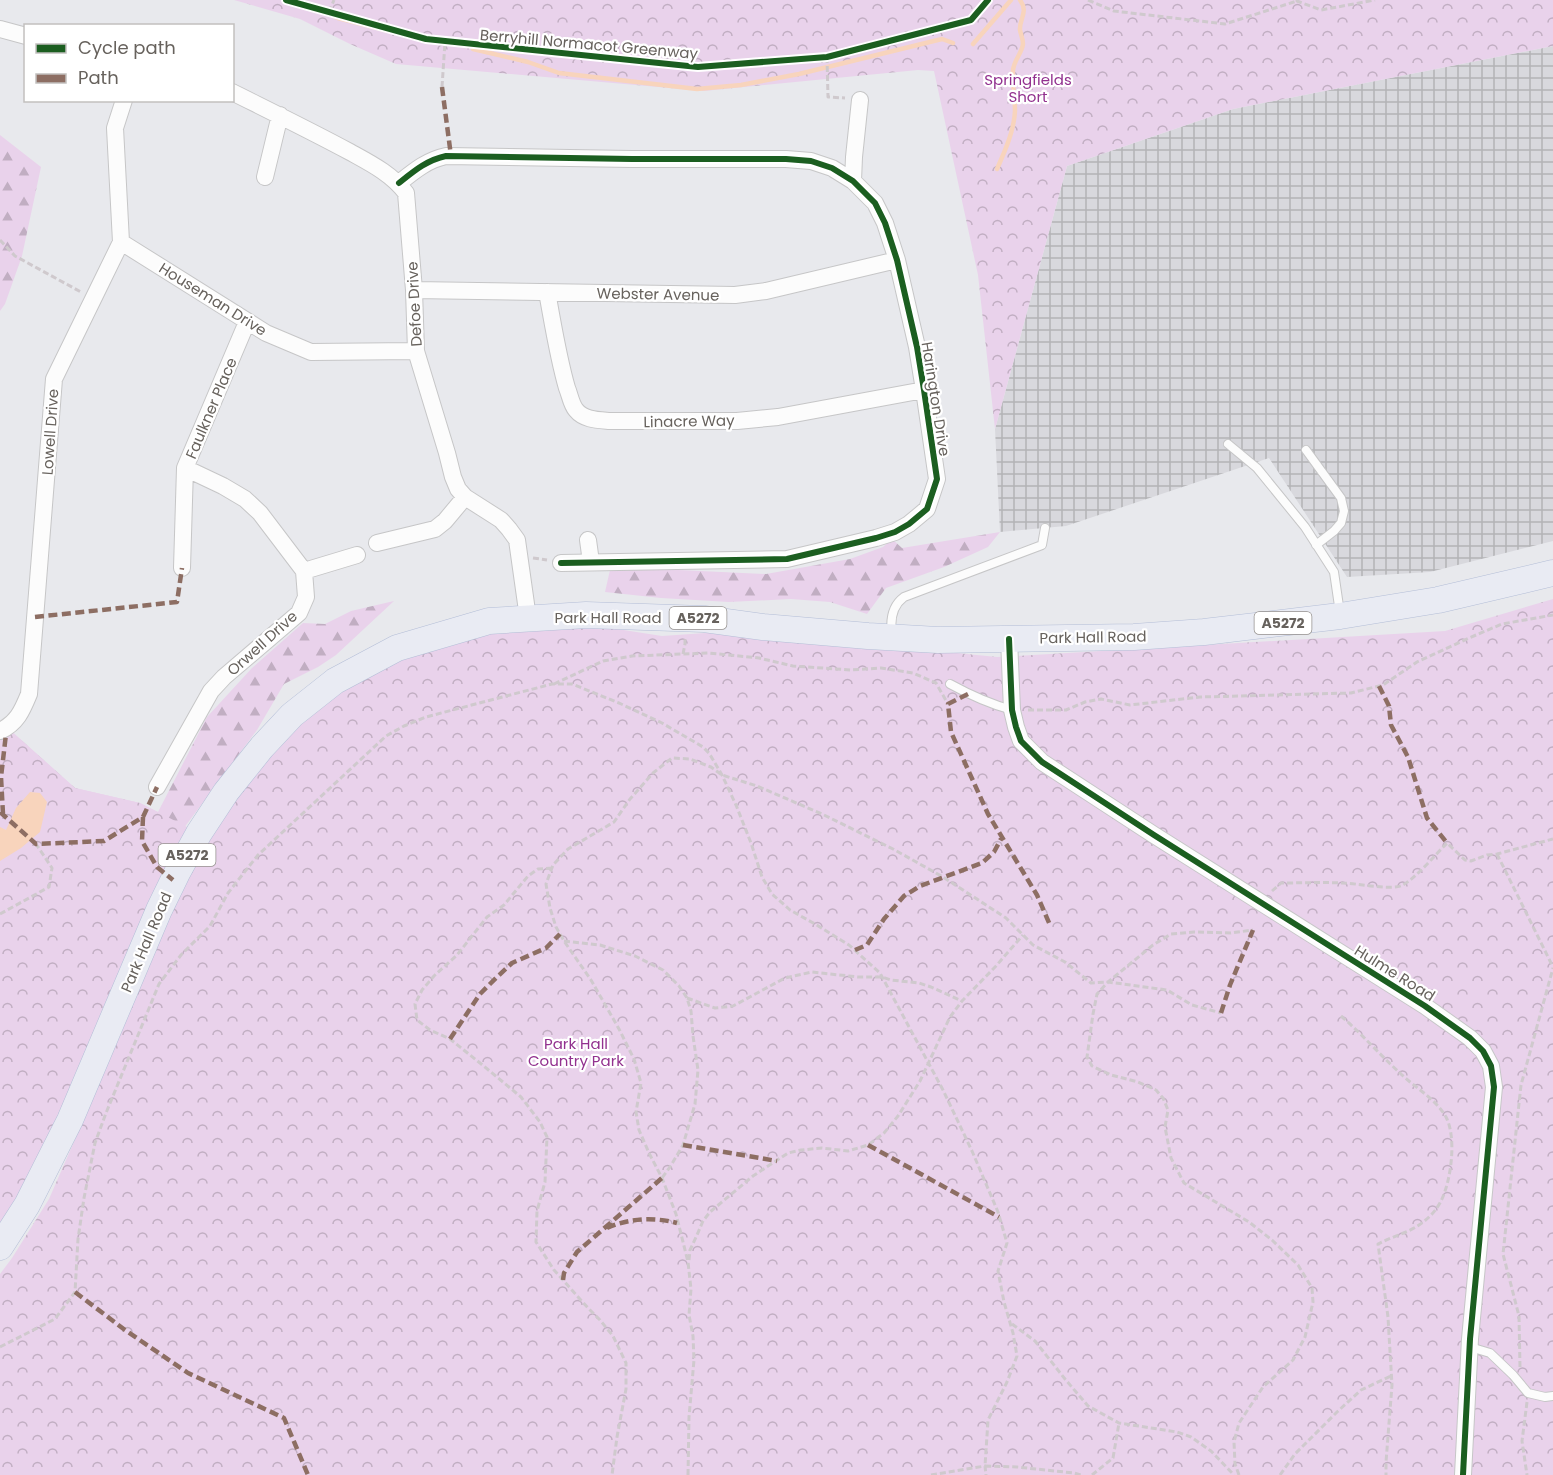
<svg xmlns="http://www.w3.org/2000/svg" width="1553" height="1475" font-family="Poppins,sans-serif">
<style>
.industrial{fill:url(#industrial-grid)}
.forest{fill:url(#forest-firs)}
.park{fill:url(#park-crowns)}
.water{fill:#f8d4bc}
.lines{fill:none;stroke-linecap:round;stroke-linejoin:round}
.stream{stroke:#f8d4bc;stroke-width:4.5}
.service-casing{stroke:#c6c6c7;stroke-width:10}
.minor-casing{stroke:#c6c6c7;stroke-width:18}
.primary-casing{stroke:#b4bed7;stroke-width:27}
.path{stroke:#cfc9cd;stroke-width:3;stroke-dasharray:6 3;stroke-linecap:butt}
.service{stroke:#fcfcfc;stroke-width:8}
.minor{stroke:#fcfcfc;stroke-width:16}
.primary{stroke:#e9ebf3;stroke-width:26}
.quiet{stroke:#8d6e63;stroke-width:4.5;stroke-dasharray:9 4.5;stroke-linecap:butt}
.cycleway-casing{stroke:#fff;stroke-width:10}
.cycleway{stroke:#1b5e20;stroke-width:6}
.labels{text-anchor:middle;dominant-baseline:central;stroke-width:4.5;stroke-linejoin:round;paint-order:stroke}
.shield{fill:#fff;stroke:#95918e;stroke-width:1.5}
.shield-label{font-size:14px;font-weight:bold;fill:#67625d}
.street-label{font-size:15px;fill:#67625d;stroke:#fff}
.park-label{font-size:15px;fill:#92318f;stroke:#fff}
</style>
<defs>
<pattern id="industrial-grid" width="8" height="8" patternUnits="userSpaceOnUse" patternTransform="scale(1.5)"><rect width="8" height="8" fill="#d8d8dd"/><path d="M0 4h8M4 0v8" fill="none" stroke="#b3b3b6"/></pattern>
<pattern id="forest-firs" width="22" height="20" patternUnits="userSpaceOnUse" patternTransform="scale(1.5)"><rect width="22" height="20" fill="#e9d2eb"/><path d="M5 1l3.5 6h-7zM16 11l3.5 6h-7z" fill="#c1aec2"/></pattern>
<pattern id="park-crowns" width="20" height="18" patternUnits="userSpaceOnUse" patternTransform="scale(1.5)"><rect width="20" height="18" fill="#e9d2eb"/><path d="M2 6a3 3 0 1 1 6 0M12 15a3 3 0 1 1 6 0" fill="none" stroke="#c1aec2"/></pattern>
</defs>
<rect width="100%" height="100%" fill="#e8e9ed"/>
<path class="industrial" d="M 1553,46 L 1553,541 L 1430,572 L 1347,577 L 1269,458 L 1066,526 L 1000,532 L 995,429 L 1067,166 L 1233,109 Z"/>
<path class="forest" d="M 0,135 L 41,167 L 22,256 L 5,304 L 0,311 Z
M 1000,532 L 988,547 L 944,567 L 886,588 L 867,614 L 830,602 L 791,599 L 729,602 L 661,598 L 605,592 L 610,570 L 679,570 L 766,574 L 850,559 L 883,547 L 892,539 L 902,548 Z
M 394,601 L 336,655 L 318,667 L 284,684 L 257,730 L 172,844 L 0,1173 L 20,739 L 75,788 L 140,803 L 158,812 L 207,717 L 252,668 L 303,623 L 325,624 L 351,611 Z"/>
<path class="park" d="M 234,0 L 1553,0 L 1553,46 L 1233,109 L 1067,166 L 995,429 L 978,275 L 934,71 L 918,70 L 704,91 L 396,64 L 350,44 L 300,19 Z
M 1553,599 L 1553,1475 L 0,1475 L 0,1274 L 12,1258 L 49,1199 L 103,1075 L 167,913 L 216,826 L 253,772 L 291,729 L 372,670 L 462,638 L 538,627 L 598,626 L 662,636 L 734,631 L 997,657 L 1445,631 Z
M 8,728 L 75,788 L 140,803 L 199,833 L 0,1247 L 0,731 Z"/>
<path class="water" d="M 30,792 L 40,793 L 47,802 L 40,832 L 21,848 L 0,861 L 0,827 L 6,830 L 16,808 Z"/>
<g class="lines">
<path class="stream" d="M 322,9 L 338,18 L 409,36 L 438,40
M 973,44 L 1011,0
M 473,49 L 528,62 L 559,73 L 697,89 L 741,85 L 799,74 L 942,39 L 953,43
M 997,169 C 1005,151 1014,131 1015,111 C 1015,97 1012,83 1013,70 C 1014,60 1022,53 1023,44 C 1023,39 1021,35 1020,30 C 1019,19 1029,12 1020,0"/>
<g class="service-casing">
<path id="service" d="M 1228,444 L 1257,468 L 1305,527 L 1334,572 L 1340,613
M 1306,450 L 1341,498 L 1344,511 L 1341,523 L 1334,531 L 1316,545
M 892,634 C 890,620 892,606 904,597 L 1042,545 L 1045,528
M 950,684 C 970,695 990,704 1012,710
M 1470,1347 L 1490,1353 L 1513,1375 L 1528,1393 L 1545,1397 L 1553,1396"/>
</g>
<g class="minor-casing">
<path id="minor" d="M 0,29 L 26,36
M 232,92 C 272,112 311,131 350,152 C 370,163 392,174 406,193 L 414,290 L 416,351 L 447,453 L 453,477 L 458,489 L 465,497 L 501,520 L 509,529 L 517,540 L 528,618
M 265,177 L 280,115
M 853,181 L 854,157 L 860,100
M 399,183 C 414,171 427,160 446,156 L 632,159 L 786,159 L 811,161 L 832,168 L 853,181 L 875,203 L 885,223 L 897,260 L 917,347 L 924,390 L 937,479 L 927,509 L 909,524 L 895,532 L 876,538 L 787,559 L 561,563
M 121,242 L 266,333 L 311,352 L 416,351
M 414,290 L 735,295 L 766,291 L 897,260
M 547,292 C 553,324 558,357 567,388 C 570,395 571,404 576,410 C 584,420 598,420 610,421 L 737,421 L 778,417 L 924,390
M 588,540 L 591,562
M 377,543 L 435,529 L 445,521 L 465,497
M 182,568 L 185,468 L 247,322
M 304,571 L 357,555
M 1009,639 L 1012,710 L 1016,727 L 1021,741 L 1042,762 L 1154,835 L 1425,1006 L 1470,1038 L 1483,1051 L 1491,1066 L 1494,1087 L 1470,1339 L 1463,1475
M 0,731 C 17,723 22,711 29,694 L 54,379 L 121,242 L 115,128 L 124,100
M 157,787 L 211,691 L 224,677 L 299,613 L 306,597 L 304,571 L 260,513 L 245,499 L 223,486 L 185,468"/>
</g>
<g class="primary-casing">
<path id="primary" d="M 0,1247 L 27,1205 L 70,1120 L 159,910 L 177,873 L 199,833 L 226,792 L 262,747 L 292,715 L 335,681 L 397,648 L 489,621 L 586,615 L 704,619 L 763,627 L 868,636 L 938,640 L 1134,637 L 1204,632 L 1340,616 L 1438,600 L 1553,573"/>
</g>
<path class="path" d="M 1088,0 L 1114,11 L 1225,24 L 1297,1
M 1297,0 L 1297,1 L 1321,10 L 1375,0
M 329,12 L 334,0
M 827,57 L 828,97 L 845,98
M 442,87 L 445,42
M 0,240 L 15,256 L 81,292
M 533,558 L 547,560
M 683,654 L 685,644 L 685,638
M 554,684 L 603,661 L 632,656 L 709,653 L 759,658 L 793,666 L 851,670 L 881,668 L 913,673 L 936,683 L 948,704
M 1028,710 L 1066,710 L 1085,702 L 1101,699 L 1130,705 L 1200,697 L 1351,693 L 1383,685 L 1417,662 L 1469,638 L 1502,624 L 1553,615
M 1497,854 L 1553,967
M 552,868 L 538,869 L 528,876 L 504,905 L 487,917 L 457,955 L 434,976 L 422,990 L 415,1004 L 417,1020 L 430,1030 L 450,1039 L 480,1063 L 521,1097 L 540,1122 L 547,1137 L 545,1182 L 537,1211 L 536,1242 L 554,1270 L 588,1308 L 600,1320 L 613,1336 L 626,1363 L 626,1389 L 617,1437 L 612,1475
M 1272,891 L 1281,883 C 1302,883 1322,882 1342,883 C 1357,883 1391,891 1403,885 C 1418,876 1435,855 1447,843 L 1465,860 L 1471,861 L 1487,855 L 1497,854 L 1553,839
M 0,914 L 49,887 L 52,868 L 36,844
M 564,941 L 600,945 L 635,956 L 663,970 L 679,986 L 687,998 L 691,1011 L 693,1036 L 698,1070 L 695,1104 L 683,1145 L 670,1167 L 662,1178
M 687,998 L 715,1008 L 733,1006 L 785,978 L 812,972 L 858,977 L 882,977 L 891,980 L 919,983 L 931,987 L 962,1001
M 1341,1016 C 1362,1034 1380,1055 1400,1073 C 1415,1088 1435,1098 1446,1117 C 1457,1138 1451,1181 1441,1201 C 1436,1211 1428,1219 1419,1225 C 1407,1233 1391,1237 1378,1244 L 1388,1317 L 1392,1385 L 1386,1462 L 1386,1475
M 689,1260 L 690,1250 L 697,1235 L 703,1221 L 710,1212 L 753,1176 L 788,1153 L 801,1150 L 822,1148 L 848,1151 L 868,1145 L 884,1133 L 898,1116 L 920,1081 L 950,1017 L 962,1001 L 996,966 L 1023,935
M 1012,1324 L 1035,1341 L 1065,1379 L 1088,1406 L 1119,1423 L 1177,1432 L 1191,1437 L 1211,1451 L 1234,1475
M 0,1347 L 55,1319 L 75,1292 L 78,1239 L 84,1198 L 95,1143 L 106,1113 L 159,984 L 181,955 L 210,926 L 228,893 L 258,855 L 386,736 L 404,726 L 426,717 L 552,684 L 572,684 L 619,703 L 662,723 L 703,747 L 709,753 L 722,775 L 736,805 L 751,843 L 762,877 L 772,894 L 790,910 L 815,924 L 849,945 L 880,973 L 943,1090 L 972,1151 L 998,1212 L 1007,1243 L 998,1271 L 1004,1302 L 1013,1333 L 1017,1356 L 1007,1382 L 988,1420 L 985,1466 L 1017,1467 L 1074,1473 L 1081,1475
M 1520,1367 L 1519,1316 L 1503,1254 L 1521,1085 L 1553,968
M 1527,1402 L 1522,1441 L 1527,1475
M 688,1475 L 689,1417 L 694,1360 L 693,1336 L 689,1315 L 691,1289 L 688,1262 L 676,1214 L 662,1178 L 649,1153 L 639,1130 L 636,1112 L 641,1083 L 634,1059 L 619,1029 L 591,980 L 564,941 L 556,927 L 550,908 L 546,884 L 553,865 L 568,849 L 614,822 L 630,799 L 653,773 L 672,758 L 690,759 L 711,767 L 722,775 L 757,786 L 822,814 L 893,849 L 943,877 L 1006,918 L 1033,945 L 1065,962 L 1091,983 L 1108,982 L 1167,990 L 1192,1005 L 1221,1013
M 931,1475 L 985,1466 L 986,1475
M 1092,1475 L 1113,1458 L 1119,1423
M 1239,1475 L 1235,1464 L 1234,1442 L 1239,1423 L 1263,1387 L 1293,1360 L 1305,1337 L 1313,1302 L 1312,1288 L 1298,1265 L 1272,1240 L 1249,1222 L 1184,1183 L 1171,1158 L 1165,1127 L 1168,1110 L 1163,1098 L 1156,1090 L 1138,1082 L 1111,1075 L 1092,1066 L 1087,1057 L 1093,1014 L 1097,994 L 1108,982 L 1153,945 L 1171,934 L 1194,932 L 1231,933 L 1253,930
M 1280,1475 L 1295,1454 L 1337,1412 L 1361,1390 L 1391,1376"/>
<use href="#service" class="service"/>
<use href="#minor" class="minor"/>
<use href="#primary" class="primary"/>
<path class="quiet" d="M 442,87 L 451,156
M 35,617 L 177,602 L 182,568
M 1379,686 L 1389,706 L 1391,725 L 1408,757 L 1427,818 L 1447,843
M 968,694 L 948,704 L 951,732 L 988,814 L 1037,895 L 1050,925
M 0,812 L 36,844 L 104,841 L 143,817 L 157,787
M 3,814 L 1,777 L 6,734
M 143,817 L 142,841 L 157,867 L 173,880
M 855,950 L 867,945 L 884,919 L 904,896 L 920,886 L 982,863 L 994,852 L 1002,837
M 1221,1013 L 1230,985 L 1253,930
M 450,1039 L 480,994 L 497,977 L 512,963 L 546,948 L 560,934
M 683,1145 L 777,1161
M 868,1145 L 999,1217
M 607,1228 C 629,1218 654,1217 677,1223
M 563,1280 L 564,1273 L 577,1252 L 662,1178
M 75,1292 L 125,1330 L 188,1373 L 284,1418 L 308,1475"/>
<g class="cycleway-casing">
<path id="cycleway" d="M 286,0 L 426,39 L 698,67 L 827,57 L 971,20 L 988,0
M 399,183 C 414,171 427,160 446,156 L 632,159 L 786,159 L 811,161 L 832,168 L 853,181 L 875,203 L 885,223 L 897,260 L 917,347 L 924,390 L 937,479 L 927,509 L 909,524 L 895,532 L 876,538 L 787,559 L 561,563
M 1009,639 L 1012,710 L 1016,727 L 1021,741 L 1042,762 L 1154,835 L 1425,1006 L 1470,1038 L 1483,1051 L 1491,1066 L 1494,1087 L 1470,1339 L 1463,1475"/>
</g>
<use href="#cycleway" class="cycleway"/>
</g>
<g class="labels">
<g class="shield">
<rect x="669.5" y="607" width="57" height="22" rx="4.5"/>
<rect x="1254.5" y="612" width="57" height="22" rx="4.5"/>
<rect x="158.5" y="844" width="57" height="22" rx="4.5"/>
</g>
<g class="shield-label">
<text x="698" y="618">A5272</text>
<text x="1283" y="623">A5272</text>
<text x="187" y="855">A5272</text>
</g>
<g class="street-label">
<text transform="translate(589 44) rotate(5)">Berryhill Normacot Greenway</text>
<text transform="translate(658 294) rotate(1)">Webster Avenue</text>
<text transform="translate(213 299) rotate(32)">Houseman Drive</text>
<text transform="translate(414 304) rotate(-93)">Defoe Drive</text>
<text transform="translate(936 399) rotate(81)">Harington Drive</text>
<text transform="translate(211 408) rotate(-67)">Faulkner Place</text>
<text transform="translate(689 421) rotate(-1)">Linacre Way</text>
<text transform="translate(50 432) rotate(-86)">Lowell Drive</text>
<text x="608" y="617">Park Hall Road</text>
<text transform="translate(1093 637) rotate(-1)">Park Hall Road</text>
<text transform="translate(262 643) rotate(-42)">Orwell Drive</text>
<text transform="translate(146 942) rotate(-67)">Park Hall Road</text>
<text transform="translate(1395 973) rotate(32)">Hulme Road</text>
</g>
<g class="park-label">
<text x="1028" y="79">Springfields<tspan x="1028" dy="17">Short</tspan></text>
<text x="576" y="1043">Park Hall<tspan x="576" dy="17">Country Park</tspan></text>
</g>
</g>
<rect x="24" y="24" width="210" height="78" fill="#ffffff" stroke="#c2c0be" stroke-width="1.5"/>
<rect x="36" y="44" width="30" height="9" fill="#1b5e20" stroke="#c2c0be" stroke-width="1.5"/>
<text x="78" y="54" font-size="18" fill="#67625d">Cycle path</text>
<rect x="36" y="74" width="30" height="9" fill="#8d6e63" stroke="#c2c0be" stroke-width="1.5"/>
<text x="78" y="84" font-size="18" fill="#67625d">Path</text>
</svg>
